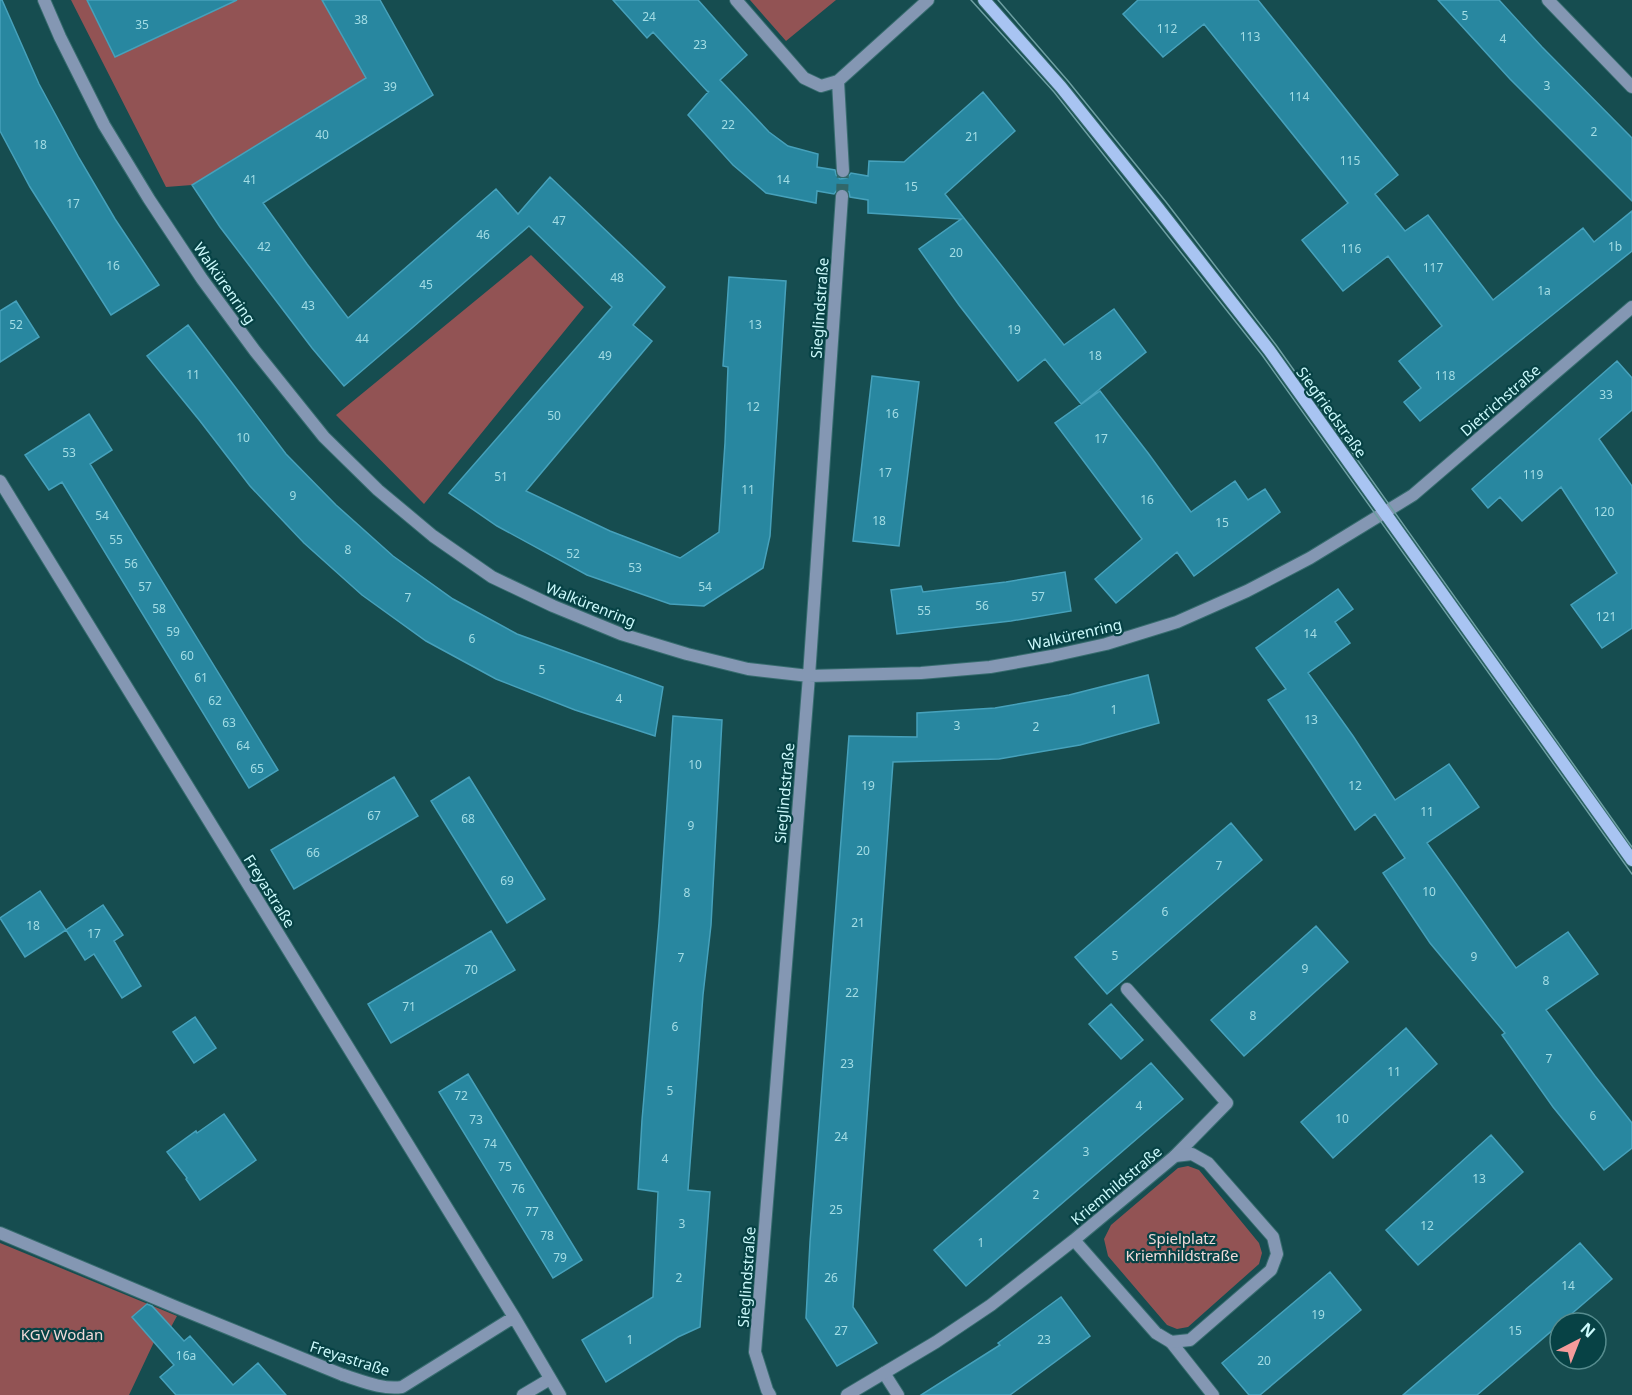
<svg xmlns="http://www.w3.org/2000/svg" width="1632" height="1395" font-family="'Noto Sans',sans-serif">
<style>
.green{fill:#925354}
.building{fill:#2887a0;stroke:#46a1bb;stroke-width:1.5}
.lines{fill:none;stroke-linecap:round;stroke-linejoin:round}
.street-tunnel{stroke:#31676a;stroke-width:12;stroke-dasharray:12 6;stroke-linecap:butt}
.lane-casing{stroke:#376c6f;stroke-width:14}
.street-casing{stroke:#376c6f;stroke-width:14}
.secondary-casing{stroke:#376c6f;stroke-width:14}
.lane{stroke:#8497b3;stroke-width:12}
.street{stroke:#8497b3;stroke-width:12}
.secondary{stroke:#a8c4f2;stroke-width:12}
.tram{stroke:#6d9fa2;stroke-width:1.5}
.labels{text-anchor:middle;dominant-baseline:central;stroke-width:4.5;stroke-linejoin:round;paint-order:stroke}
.number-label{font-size:12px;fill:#a3dde5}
.street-label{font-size:15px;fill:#ccfafc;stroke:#074245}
.park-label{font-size:15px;fill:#f2dad9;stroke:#074245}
</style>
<rect width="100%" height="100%" fill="#164d50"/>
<path class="green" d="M 71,0 L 87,0 L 115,57 L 236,0 L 322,0 L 366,78 L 192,185 L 166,187 Z
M 750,0 L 836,0 L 786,41 Z
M 531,255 L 584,307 L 424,504 L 336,415 Z
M 1188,1166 L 1199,1170 L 1259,1243 L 1262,1253 L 1259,1264 L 1188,1327 L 1177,1329 L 1167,1325 L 1108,1256 L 1104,1239 L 1111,1225 L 1178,1168 Z
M 0,1243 L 177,1316 L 171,1327 L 154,1342 L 129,1395 L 0,1395 Z"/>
<path class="building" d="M 0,0 L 2,0 L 39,84 L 79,158 L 115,219 L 159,285 L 111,315 L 30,187 L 0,131 Z
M 87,0 L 237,0 L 115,57 Z
M 322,0 L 380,0 L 433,95 L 263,203 L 307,264 L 348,318 L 496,189 L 518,214 L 550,177 L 665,287 L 633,325 L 652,341 L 526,491 L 610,531 L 680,558 L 719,532 L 725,443 L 728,367 L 723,366 L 729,277 L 786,281 L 770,536 L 763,568 L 704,606 L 670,604 L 587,575 L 497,526 L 449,493 L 612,307 L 529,226 L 412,328 L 344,386 L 312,348 L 220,227 L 192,185 L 366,78 Z
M 613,0 L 698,0 L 747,55 L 720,80 L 769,132 L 788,146 L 818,154 L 817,167 L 835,170 L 836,175 L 840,179 L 847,178 L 851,173 L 868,176 L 869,161 L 904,162 L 983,92 L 1015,131 L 945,194 L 1064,345 L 1114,309 L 1146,352 L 1081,404 L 1045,359 L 1018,381 L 959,305 L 919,249 L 961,219 L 868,213 L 868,200 L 850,197 L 849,192 L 843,188 L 838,189 L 834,194 L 817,191 L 816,203 L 766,193 L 733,165 L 688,115 L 709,91 L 708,92 L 653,32 L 647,38 Z
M 1138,0 L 1258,0 L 1398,175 L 1375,194 L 1405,231 L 1428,215 L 1493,300 L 1583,228 L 1594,242 L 1632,211 L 1632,251 L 1420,421 L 1404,402 L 1421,388 L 1399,361 L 1442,326 L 1388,256 L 1343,291 L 1302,240 L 1348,203 L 1204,24 L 1163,57 L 1123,14 Z
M 1438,0 L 1499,0 L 1542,47 L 1632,138 L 1632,201 L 1510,79 Z
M 16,301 L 39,337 L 0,362 L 0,311 Z
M 188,325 L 286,454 L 336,505 L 393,556 L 453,599 L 517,634 L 663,687 L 655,736 L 575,710 L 496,679 L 426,641 L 362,595 L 304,543 L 250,486 L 200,421 L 147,356 Z
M 1617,361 L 1632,378 L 1632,410 L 1599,439 L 1632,486 L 1632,628 L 1602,648 L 1571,605 L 1617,573 L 1561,487 L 1522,521 L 1500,497 L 1488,508 L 1472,489 Z
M 872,376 L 919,382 L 899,546 L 853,541 Z
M 1100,391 L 1148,453 L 1191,512 L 1235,481 L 1248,500 L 1265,489 L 1280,512 L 1194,576 L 1177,552 L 1116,603 L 1095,579 L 1142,539 L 1055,423 Z
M 89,414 L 112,450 L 90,464 L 278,770 L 249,788 L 62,482 L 49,490 L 25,455 Z
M 1065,572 L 1071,611 L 1011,621 L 897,634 L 891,590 L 921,586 L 923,592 L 1006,582 Z
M 1338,589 L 1353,609 L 1335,622 L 1350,643 L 1308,673 L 1353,736 L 1395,800 L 1449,764 L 1479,807 L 1427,843 L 1516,968 L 1568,932 L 1598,974 L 1546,1010 L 1595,1076 L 1632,1123 L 1632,1148 L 1604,1170 L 1553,1107 L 1502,1035 L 1505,1033 L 1430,943 L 1383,873 L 1405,858 L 1375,814 L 1355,830 L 1311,763 L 1268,700 L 1286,689 L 1256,648 Z
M 1148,675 L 1159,723 L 1080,745 L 999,759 L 893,762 L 853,1307 L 877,1343 L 837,1366 L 806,1318 L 810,1242 L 849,736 L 917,737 L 917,713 L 995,708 L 1069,695 Z
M 673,716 L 722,720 L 711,925 L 703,995 L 688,1190 L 710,1192 L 700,1327 L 678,1337 L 606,1382 L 582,1340 L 653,1297 L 658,1192 L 638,1189 L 642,1120 L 659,923 Z
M 394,777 L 418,816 L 294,889 L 271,850 Z
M 469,777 L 545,899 L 507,923 L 431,801 Z
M 1231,823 L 1262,860 L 1107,994 L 1075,957 Z
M 40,891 L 66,930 L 25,957 L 0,918 Z
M 103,905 L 123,935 L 114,941 L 141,986 L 122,998 L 94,954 L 85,960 L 66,930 Z
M 1316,926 L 1348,962 L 1244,1056 L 1211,1020 Z
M 491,931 L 515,970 L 391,1043 L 368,1004 Z
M 1111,1004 L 1143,1040 L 1121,1059 L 1089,1024 Z
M 195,1017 L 216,1048 L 194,1063 L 173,1032 Z
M 1406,1028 L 1437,1064 L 1333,1158 L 1301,1122 Z
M 1151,1063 L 1183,1099 L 966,1286 L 934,1250 Z
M 468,1074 L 582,1260 L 553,1278 L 439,1092 Z
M 224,1114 L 256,1160 L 200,1200 L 186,1179 L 187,1178 L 167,1152 L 196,1131 L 197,1133 Z
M 1491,1135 L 1523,1172 L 1418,1265 L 1386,1230 Z
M 1580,1243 L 1612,1279 L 1504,1372 L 1477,1395 L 1403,1395 Z
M 1330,1272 L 1361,1310 L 1260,1395 L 1249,1395 L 1222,1363 Z
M 1061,1297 L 1090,1336 L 1010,1395 L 921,1395 L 1000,1345 L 998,1343 Z
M 147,1304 L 152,1306 L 184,1341 L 190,1336 L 233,1385 L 258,1363 L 286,1395 L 176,1395 L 160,1377 L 174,1365 L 132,1317 Z"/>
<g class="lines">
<path class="street-tunnel" d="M 842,196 L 843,171"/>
<g class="lane-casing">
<path id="lane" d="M 1127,989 L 1227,1103 L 1175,1156
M 0,1233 L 176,1307 L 343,1375
M 1171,1342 L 1213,1395
M 884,1373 L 898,1395
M 523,1395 L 550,1379"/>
</g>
<g class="street-casing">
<path id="street" d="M 44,0 L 60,37 L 104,125 L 149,199 L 202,279 L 255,351 L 324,437 L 378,490 L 433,536 L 492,577 L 553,606 L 621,634 L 687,654 L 748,669 L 809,676 L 921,673 L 990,667 L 1052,656 L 1106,644 L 1177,622 L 1247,591 L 1310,558 L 1413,495 L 1632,307
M 736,0 L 804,78 L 821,86 L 838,81 L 928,0
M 1548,0 L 1632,87
M 838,81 L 843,171
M 0,481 L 514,1317 L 560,1395
M 343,1375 C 362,1381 383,1390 402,1387 L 514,1317
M 770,1395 L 767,1390 L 755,1352 L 809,676 L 842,196
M 847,1395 L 936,1342 L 991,1305 L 1074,1240 L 1175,1156 L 1192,1154 L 1208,1163 L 1273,1237 L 1277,1254 L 1271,1270 L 1190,1340 L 1171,1342 L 1156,1333 L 1074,1240"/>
</g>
<g class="secondary-casing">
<path id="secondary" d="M 984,0 L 1061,87 L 1158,208 L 1269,350 L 1632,860"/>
</g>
<use href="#lane" class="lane"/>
<use href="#street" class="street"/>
<use href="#secondary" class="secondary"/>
<path class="tram" d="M 971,0 L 1054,92 L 1262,355 L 1632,874
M 998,0 L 1068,81 L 1166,202 L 1276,345 L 1632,847"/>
</g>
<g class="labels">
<g class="number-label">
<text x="1465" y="15">5</text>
<text x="649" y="16">24</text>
<text x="361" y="19">38</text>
<text x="142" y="24">35</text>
<text x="1167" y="28">112</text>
<text x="1250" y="36">113</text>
<text x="1503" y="38">4</text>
<text x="700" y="44">23</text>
<text x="1547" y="85">3</text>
<text x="390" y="86">39</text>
<text x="1299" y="96">114</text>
<text x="728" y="124">22</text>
<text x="1594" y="131">2</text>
<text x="322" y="134">40</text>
<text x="972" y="136">21</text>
<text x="40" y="144">18</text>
<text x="1350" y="160">115</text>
<text x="250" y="179">41</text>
<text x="783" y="179">14</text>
<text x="911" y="186">15</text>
<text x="73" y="203">17</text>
<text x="559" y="220">47</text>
<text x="483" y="234">46</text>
<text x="264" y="246">42</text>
<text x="1615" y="246">1b</text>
<text x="1351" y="248">116</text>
<text x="956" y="252">20</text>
<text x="113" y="265">16</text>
<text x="1433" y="267">117</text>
<text x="617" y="277">48</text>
<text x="426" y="284">45</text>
<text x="1544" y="290">1a</text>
<text x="308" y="305">43</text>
<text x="16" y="324">52</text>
<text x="755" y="324">13</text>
<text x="1014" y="329">19</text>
<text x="362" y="338">44</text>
<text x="605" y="355">49</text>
<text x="1095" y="355">18</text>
<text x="193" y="374">11</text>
<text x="1445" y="375">118</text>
<text x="1606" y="394">33</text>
<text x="753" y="406">12</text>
<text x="892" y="413">16</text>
<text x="554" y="415">50</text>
<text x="243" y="437">10</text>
<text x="1101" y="438">17</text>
<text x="69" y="452">53</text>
<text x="885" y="472">17</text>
<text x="1533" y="474">119</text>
<text x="501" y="476">51</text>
<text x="748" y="489">11</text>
<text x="293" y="495">9</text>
<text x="1147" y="499">16</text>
<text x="1604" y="511">120</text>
<text x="102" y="515">54</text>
<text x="879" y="520">18</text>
<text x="1222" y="522">15</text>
<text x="116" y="539">55</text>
<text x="348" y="549">8</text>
<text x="573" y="553">52</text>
<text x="131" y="563">56</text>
<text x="635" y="567">53</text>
<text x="145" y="586">57</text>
<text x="705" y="586">54</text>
<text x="1038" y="596">57</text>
<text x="408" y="597">7</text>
<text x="982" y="605">56</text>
<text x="159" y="608">58</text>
<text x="924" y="610">55</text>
<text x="1606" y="616">121</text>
<text x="173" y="631">59</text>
<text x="1310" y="633">14</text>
<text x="472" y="638">6</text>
<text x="187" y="655">60</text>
<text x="542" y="669">5</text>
<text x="201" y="677">61</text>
<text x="619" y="698">4</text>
<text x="215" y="700">62</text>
<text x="1114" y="709">1</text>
<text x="1311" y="719">13</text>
<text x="229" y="722">63</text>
<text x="957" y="725">3</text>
<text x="1036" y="726">2</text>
<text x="243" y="745">64</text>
<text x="695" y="764">10</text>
<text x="257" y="768">65</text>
<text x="868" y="785">19</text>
<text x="1355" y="785">12</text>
<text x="1427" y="811">11</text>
<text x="374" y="815">67</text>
<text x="468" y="818">68</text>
<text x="691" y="825">9</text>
<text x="863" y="850">20</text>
<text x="313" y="852">66</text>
<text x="1219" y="865">7</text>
<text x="507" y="880">69</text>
<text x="1429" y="891">10</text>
<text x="687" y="892">8</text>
<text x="1165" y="911">6</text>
<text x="858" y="922">21</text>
<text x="33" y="925">18</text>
<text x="94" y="933">17</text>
<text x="1115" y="955">5</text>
<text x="1474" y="956">9</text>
<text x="681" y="957">7</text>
<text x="1305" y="968">9</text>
<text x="471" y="969">70</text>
<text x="1546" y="980">8</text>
<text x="852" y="992">22</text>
<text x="409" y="1006">71</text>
<text x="1253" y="1015">8</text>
<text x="675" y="1026">6</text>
<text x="1549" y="1058">7</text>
<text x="847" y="1063">23</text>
<text x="1394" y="1071">11</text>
<text x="670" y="1090">5</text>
<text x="461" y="1095">72</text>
<text x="1139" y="1105">4</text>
<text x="1593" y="1115">6</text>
<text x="1342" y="1118">10</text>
<text x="476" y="1119">73</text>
<text x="841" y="1136">24</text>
<text x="490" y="1143">74</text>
<text x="1086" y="1151">3</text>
<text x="665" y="1158">4</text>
<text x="505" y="1166">75</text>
<text x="1479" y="1178">13</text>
<text x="518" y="1188">76</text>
<text x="1036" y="1194">2</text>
<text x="836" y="1209">25</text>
<text x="532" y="1211">77</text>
<text x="682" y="1223">3</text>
<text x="1427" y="1225">12</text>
<text x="547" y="1235">78</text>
<text x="981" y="1242">1</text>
<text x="560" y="1257">79</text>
<text x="679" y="1277">2</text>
<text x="831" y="1277">26</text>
<text x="1568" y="1285">14</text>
<text x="1318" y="1314">19</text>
<text x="841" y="1330">27</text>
<text x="1515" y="1330">15</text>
<text x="630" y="1339">1</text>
<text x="1044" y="1339">23</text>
<text x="186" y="1355">16a</text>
<text x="1264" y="1360">20</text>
</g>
<g class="street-label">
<text transform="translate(225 283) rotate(55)">Walkürenring</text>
<text transform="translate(819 308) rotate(-86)">Sieglindstraße</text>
<text transform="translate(1500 400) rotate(-41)">Dietrichstraße</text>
<text transform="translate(1332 412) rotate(54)">Siegfriedstraße</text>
<text transform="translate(591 604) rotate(22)">Walkürenring</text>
<text transform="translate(1075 634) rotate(-13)">Walkürenring</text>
<text transform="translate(784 793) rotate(-85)">Sieglindstraße</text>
<text transform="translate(270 891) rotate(58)">Freyastraße</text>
<text transform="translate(1116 1185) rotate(-40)">Kriemhildstraße</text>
<text transform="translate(746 1277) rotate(-86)">Sieglindstraße</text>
<text transform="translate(350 1358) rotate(18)">Freyastraße</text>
</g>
<g class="park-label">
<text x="1182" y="1238">Spielplatz<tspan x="1182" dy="17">Kriemhildstraße</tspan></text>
<text x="62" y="1334">KGV Wodan</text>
</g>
</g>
<g transform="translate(1578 1341) rotate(42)"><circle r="28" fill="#074245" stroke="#568c8e" stroke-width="1.5"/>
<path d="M0-4.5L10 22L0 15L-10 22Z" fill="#f59b9b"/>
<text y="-9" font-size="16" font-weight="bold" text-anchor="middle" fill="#ccfafc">N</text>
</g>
</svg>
